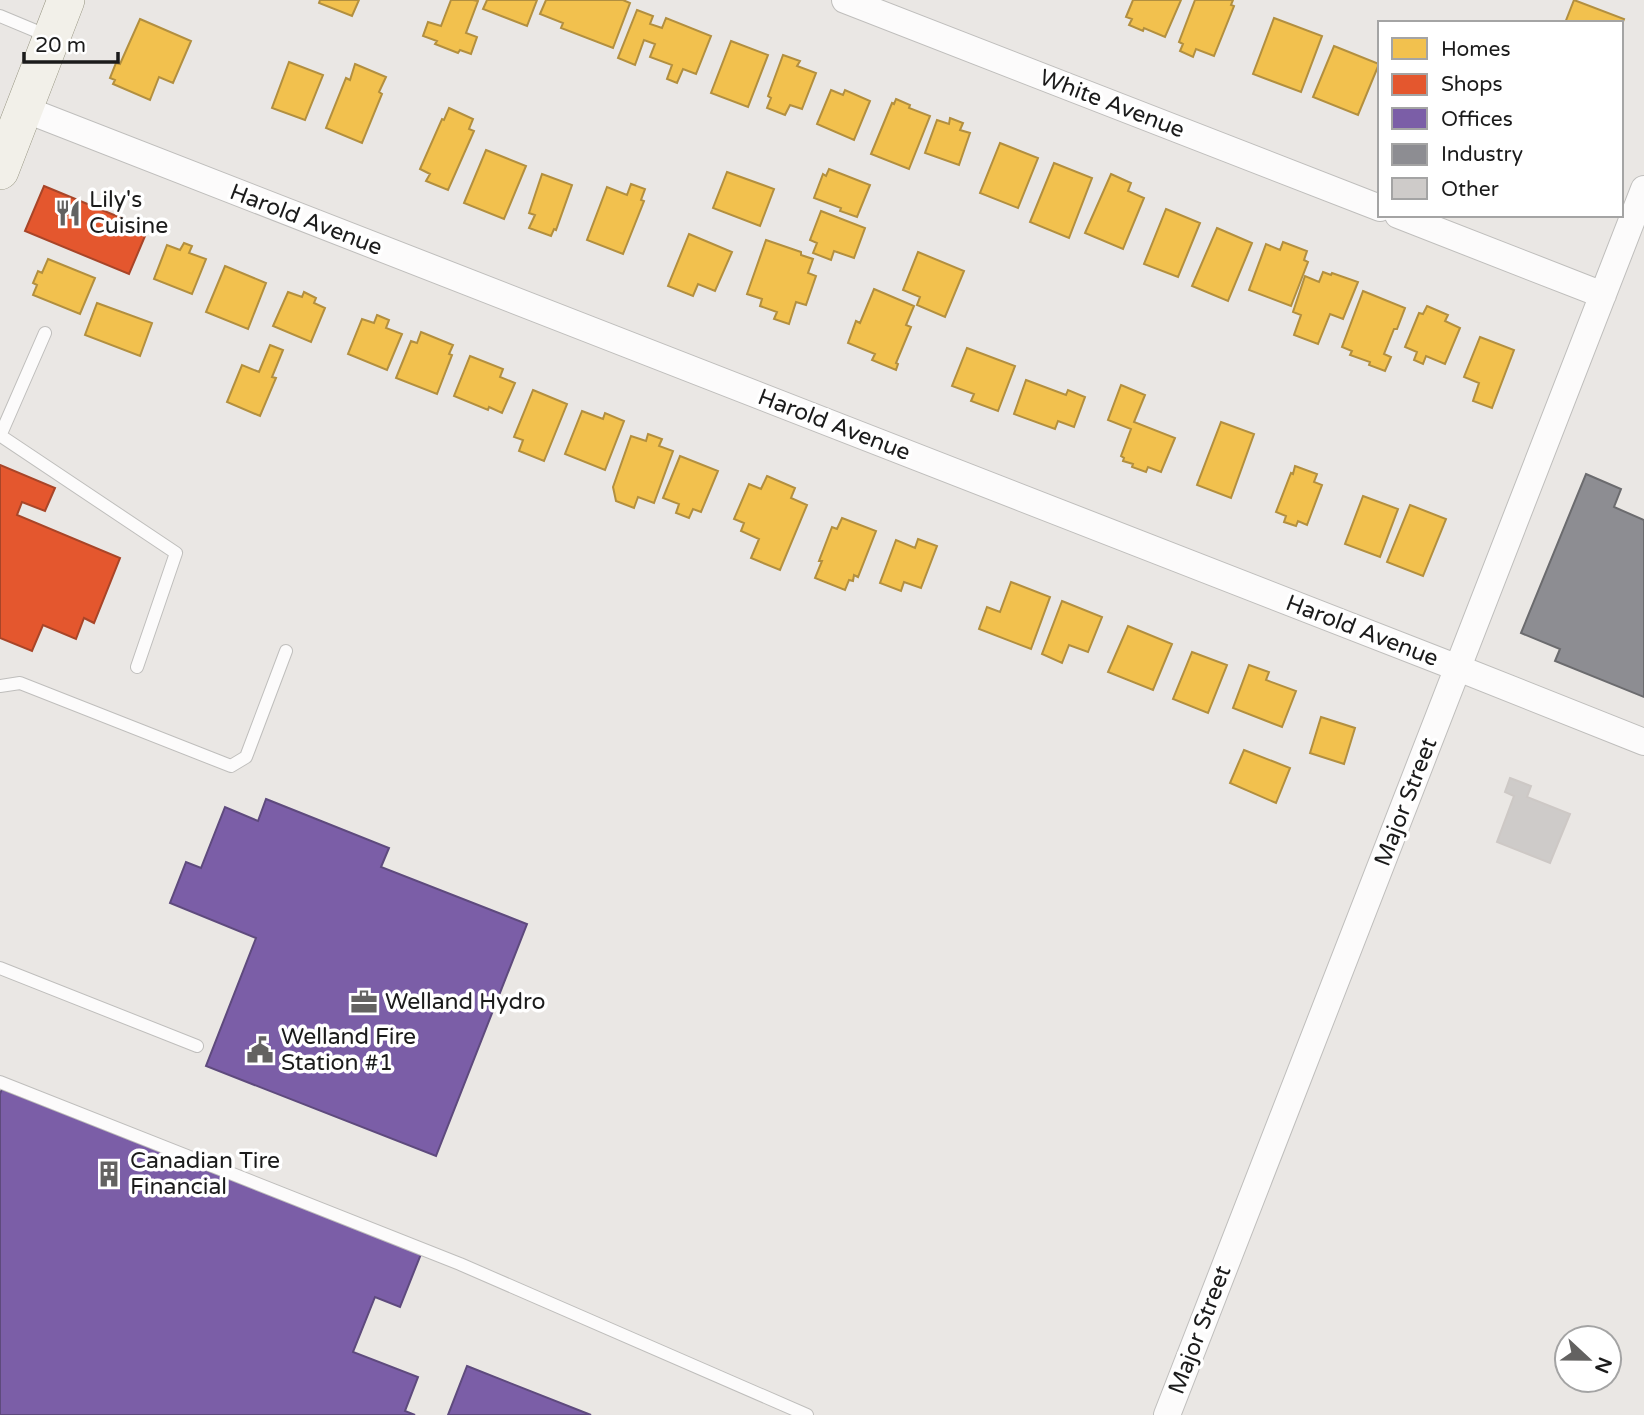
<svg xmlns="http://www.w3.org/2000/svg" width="1644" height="1415" font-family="'Varela Round',sans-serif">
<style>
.homes{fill:#f2c14e;stroke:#b28f3f;stroke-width:2}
.shops{fill:#e4572e;stroke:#a84528;stroke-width:2}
.offices{fill:#7b5ea7;stroke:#5e4a7d;stroke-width:2}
.industry{fill:#8d8d92;stroke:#6b6b6e;stroke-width:2}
.building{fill:#cecbc9;stroke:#cdc8c5;stroke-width:2}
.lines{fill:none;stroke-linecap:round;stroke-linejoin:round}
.lane-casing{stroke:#bfbebc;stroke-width:14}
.street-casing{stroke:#bfbebc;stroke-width:28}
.secondary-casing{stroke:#93917d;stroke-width:38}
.lane{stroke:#fcfbfb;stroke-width:12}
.street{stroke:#fcfbfb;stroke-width:26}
.secondary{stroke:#f2f0e9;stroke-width:37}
.labels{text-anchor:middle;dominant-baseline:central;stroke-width:7;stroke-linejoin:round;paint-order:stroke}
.street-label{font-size:23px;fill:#1b1b1b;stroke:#fff}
.poi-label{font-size:23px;fill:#1b1b1b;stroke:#fff;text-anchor:start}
</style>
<rect width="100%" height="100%" fill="#eae7e4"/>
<path class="homes" d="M 320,0 L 359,0 L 352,16 L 319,3 Z
M 451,0 L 473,0 L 478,1 L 466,33 L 477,37 L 471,54 L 460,50 L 458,53 L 435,44 L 437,41 L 423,36 L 428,22 L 441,26 Z
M 487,0 L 537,0 L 527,26 L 483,9 Z
M 546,0 L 623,0 L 630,3 L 613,48 L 561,28 L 563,23 L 540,14 Z
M 1133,0 L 1181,0 L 1165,37 L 1144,28 L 1143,31 L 1129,25 L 1132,19 L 1126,17 Z
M 1195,0 L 1233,0 L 1231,5 L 1234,6 L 1214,56 L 1196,49 L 1193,57 L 1180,51 L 1183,44 L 1179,42 Z
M 1574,0 L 1624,19 L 1621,27 L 1621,23 L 1565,23 Z
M 637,10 L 653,16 L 650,24 L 662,28 L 666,18 L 711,36 L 696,74 L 683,69 L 677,83 L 667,79 L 672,65 L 650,57 L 655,44 L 644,40 L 635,65 L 618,58 Z
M 1274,18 L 1322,36 L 1301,92 L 1253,74 Z
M 140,19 L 191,41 L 173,83 L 159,77 L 150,100 L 113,84 L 115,80 L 110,78 L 116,63 L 120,64 Z
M 731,41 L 768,55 L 748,107 L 711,93 Z
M 1334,46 L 1379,64 L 1358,115 L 1313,97 Z
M 783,55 L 800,61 L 797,66 L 816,73 L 802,109 L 790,105 L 785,115 L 767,108 L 771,98 L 768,96 Z
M 289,62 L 323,75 L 305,120 L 272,108 Z
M 355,64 L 386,77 L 379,92 L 382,94 L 362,143 L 326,128 L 346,78 L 350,80 Z
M 831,90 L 843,95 L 845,90 L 870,101 L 854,140 L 817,124 Z
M 896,99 L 910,105 L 909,108 L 930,116 L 909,169 L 871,154 L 892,103 L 894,104 Z
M 449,108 L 473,119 L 469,129 L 474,131 L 448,190 L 426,181 L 430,174 L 420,169 L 442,119 L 444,120 Z
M 950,118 L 963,123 L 960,130 L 970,133 L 959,165 L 925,153 L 937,120 L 949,124 Z
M 1000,143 L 1038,158 L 1018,208 L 980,193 Z
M 486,150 L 526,166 L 504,219 L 464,203 Z
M 1054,163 L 1092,178 L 1069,238 L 1030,222 Z
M 829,169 L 870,185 L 857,217 L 840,211 L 841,208 L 814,198 L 823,174 L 826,176 Z
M 727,172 L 774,189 L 760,226 L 713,208 Z
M 542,174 L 572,185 L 556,230 L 554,229 L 551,236 L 529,228 L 535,215 L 529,213 Z
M 1111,174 L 1131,183 L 1128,191 L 1144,198 L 1123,249 L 1085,233 Z
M 631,184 L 645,189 L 641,200 L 644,201 L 623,254 L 587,240 L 607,187 L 627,195 Z
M 1166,209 L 1200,223 L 1178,277 L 1144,264 Z
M 821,211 L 865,228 L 854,258 L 834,251 L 831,260 L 813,253 L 817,243 L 810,240 Z
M 1217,228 L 1252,243 L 1228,301 L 1192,286 Z
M 689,234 L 732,252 L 715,291 L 698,284 L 693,296 L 668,286 Z
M 766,240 L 801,252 L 801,255 L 813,259 L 808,273 L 816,276 L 806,305 L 796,302 L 789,324 L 774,319 L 777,312 L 760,306 L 762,299 L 747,294 Z
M 1283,242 L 1307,251 L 1304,260 L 1308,262 L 1291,306 L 1249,290 L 1266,244 L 1280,250 Z
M 184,243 L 192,246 L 189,253 L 206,259 L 192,294 L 154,279 L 167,245 L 180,250 Z
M 918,252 L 964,271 L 945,317 L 917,305 L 920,297 L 903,290 Z
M 48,259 L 95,278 L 80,314 L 33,295 L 37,285 L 33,283 L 38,271 L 42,273 Z
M 225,266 L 266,283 L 248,329 L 206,312 Z
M 1323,272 L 1331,275 L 1332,273 L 1358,282 L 1343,319 L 1330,314 L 1318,344 L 1294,335 L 1301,315 L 1293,312 L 1305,276 L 1319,282 Z
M 874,289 L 914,306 L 906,325 L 911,327 L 896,363 L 898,364 L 896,370 L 872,360 L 875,354 L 848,343 L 856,321 L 860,323 Z
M 1363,291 L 1405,308 L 1397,329 L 1394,329 L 1384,354 L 1391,357 L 1385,371 L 1369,365 L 1370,362 L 1350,355 L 1352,351 L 1342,347 Z
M 288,292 L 302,297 L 304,292 L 316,298 L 314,303 L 325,308 L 311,342 L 273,326 Z
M 97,303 L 152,323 L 140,356 L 85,335 Z
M 1427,306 L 1448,315 L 1445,321 L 1460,328 L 1445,364 L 1426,356 L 1423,364 L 1414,360 L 1417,352 L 1405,347 L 1419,313 L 1423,314 Z
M 377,315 L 389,320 L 386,328 L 402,334 L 387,370 L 348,354 L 362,319 L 374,323 Z
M 421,332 L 453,345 L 449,354 L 452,355 L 437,394 L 396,378 L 411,341 L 417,343 Z
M 1480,337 L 1514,350 L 1492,408 L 1473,401 L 1479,383 L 1464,377 Z
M 270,345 L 283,350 L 272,377 L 276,378 L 260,416 L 227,402 L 242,365 L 259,372 Z
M 967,348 L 1015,366 L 998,411 L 971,401 L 974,394 L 952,386 Z
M 470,356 L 503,369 L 500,377 L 515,383 L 502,413 L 489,407 L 488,410 L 454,396 Z
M 1026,380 L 1066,395 L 1068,390 L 1085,397 L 1074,427 L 1058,421 L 1055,429 L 1014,414 Z
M 1121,385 L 1145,395 L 1134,422 L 1175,438 L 1161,472 L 1148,467 L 1146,472 L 1132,467 L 1133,464 L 1123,461 L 1124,458 L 1121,456 L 1131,429 L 1108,420 Z
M 533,390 L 567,404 L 544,461 L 519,451 L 523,440 L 514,437 Z
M 582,411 L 603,419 L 605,413 L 624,421 L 605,470 L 565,454 Z
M 1221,422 L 1254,434 L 1231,498 L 1197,485 Z
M 648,434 L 662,439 L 659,446 L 673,451 L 654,503 L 638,497 L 634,508 L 616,501 L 613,487 L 631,436 L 646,441 Z
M 680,456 L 718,471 L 701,512 L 693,509 L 689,518 L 676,513 L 679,504 L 663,498 Z
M 1295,466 L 1317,474 L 1314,482 L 1322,485 L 1307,525 L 1298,521 L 1296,526 L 1284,522 L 1286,516 L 1276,512 L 1291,473 L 1293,474 Z
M 767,476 L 795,488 L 791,498 L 807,505 L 780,570 L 751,558 L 759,539 L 741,531 L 744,523 L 734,519 L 749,484 L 761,489 Z
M 1363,496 L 1398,509 L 1380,557 L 1345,544 Z
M 1410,505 L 1446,519 L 1423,576 L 1387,562 Z
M 842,518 L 876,531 L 858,577 L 854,575 L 853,581 L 849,580 L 845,590 L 815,578 L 822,561 L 819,561 L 832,527 L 837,529 Z
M 918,539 L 937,546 L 921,588 L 904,582 L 901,591 L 880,583 L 896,540 L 915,548 Z
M 1011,582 L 1050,597 L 1031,649 L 979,629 L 987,607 L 1000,612 Z
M 1062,601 L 1102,617 L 1088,652 L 1069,645 L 1062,663 L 1042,654 Z
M 1128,626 L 1172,644 L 1153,690 L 1108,672 Z
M 1192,652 L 1227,665 L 1208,713 L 1173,699 Z
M 1249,665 L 1269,672 L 1266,680 L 1296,691 L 1282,727 L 1233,708 Z
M 1321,717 L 1355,728 L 1344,764 L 1310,753 Z
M 1244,750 L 1290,768 L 1276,803 L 1230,783 Z"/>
<path class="shops" d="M 44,186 L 148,229 L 129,274 L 25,231 Z
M 0,465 L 55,488 L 45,511 L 22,502 L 17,515 L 120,558 L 94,623 L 84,618 L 76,639 L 43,625 L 32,651 L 0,638 Z"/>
<path class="offices" d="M 266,799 L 389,848 L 381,867 L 527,924 L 436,1156 L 206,1066 L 256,938 L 170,903 L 186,862 L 201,868 L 225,807 L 258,821 Z
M 2,1089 L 421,1254 L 400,1307 L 375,1297 L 353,1352 L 418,1377 L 405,1411 L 415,1415 L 0,1415 L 0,1094 Z
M 467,1366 L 591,1415 L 448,1415 Z"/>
<path class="industry" d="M 1586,474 L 1621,489 L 1614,507 L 1644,520 L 1644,697 L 1555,661 L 1560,649 L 1521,633 Z"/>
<path class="building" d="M 1510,778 L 1531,786 L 1527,797 L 1570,814 L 1550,863 L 1497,842 L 1514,796 L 1505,792 Z"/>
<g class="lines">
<g class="lane-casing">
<path id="lane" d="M 0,16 L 48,36
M 0,436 L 45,333
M 1,436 L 176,553 L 137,667
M 0,686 L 20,683 L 231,766 L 246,757 L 286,651
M 0,968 L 197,1046
M 0,1082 L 460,1264 L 807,1415"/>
</g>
<g class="street-casing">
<path id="street" d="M 845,0 L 1380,208
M 24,109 L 1458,668 L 1644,742
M 1398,215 L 1603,295
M 1167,1415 L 1644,189"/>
</g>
<g class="secondary-casing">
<path id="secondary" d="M 0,171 L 66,0"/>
</g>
<use href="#lane" class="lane"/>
<use href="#street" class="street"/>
<use href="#secondary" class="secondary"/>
</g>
<defs>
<g id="restaurant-bare" transform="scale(2.1)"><path d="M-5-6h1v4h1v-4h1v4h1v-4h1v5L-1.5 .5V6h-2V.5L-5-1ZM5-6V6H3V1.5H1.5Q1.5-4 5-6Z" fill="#636261" stroke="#fff" stroke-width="2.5" paint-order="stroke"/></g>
<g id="office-bare" transform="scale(2.1)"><path d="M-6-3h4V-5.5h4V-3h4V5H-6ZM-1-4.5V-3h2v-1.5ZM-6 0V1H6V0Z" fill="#636261" stroke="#fff" stroke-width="2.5" paint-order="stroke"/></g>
<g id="civic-bare" transform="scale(2.1)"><path d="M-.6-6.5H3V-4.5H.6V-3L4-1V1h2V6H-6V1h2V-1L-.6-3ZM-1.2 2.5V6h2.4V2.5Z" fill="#636261" stroke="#fff" stroke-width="2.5" paint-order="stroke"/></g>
<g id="building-bare" transform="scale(2.1)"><path d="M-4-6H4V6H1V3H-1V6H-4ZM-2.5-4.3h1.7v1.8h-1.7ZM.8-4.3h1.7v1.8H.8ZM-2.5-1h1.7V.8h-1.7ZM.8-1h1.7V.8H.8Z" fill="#636261" stroke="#fff" stroke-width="2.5" paint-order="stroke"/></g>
</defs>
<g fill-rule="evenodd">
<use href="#restaurant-bare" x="68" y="213"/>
<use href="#office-bare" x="364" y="1002"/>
<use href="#civic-bare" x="260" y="1050"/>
<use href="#building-bare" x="109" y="1174"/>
</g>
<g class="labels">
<g class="street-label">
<text transform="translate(1112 104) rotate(21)">White Avenue</text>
<text transform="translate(306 220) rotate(21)">Harold Avenue</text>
<text transform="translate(834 425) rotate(21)">Harold Avenue</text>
<text transform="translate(1362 631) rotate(21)">Harold Avenue</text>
<text transform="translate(1406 802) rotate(-69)">Major Street</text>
<text transform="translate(1200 1330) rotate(-69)">Major Street</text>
</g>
<g class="poi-label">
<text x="89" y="200">Lily's<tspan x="89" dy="26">Cuisine</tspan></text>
<text x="385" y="1002">Welland Hydro</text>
<text x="281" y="1037">Welland Fire<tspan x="281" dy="26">Station #1</tspan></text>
<text x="130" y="1161">Canadian Tire<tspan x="130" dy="26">Financial</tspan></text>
</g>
</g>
<rect x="1378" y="21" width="245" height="196" fill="#ffffff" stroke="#a4a4a4" stroke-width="2"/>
<rect x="1392" y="38" width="35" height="21" fill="#f2c14e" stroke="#a4a4a4" stroke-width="2"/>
<text x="1441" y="56" font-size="21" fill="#1b1b1b">Homes</text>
<rect x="1392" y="74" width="35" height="21" fill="#e4572e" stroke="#a4a4a4" stroke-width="2"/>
<text x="1441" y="91" font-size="21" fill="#1b1b1b">Shops</text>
<rect x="1392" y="108" width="35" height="21" fill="#7b5ea7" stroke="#a4a4a4" stroke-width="2"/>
<text x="1441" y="126" font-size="21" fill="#1b1b1b">Offices</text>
<rect x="1392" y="144" width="35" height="21" fill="#8d8d92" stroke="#a4a4a4" stroke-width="2"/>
<text x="1441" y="161" font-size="21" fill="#1b1b1b">Industry</text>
<rect x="1392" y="178" width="35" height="21" fill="#cecbc9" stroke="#a4a4a4" stroke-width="2"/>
<text x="1441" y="196" font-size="21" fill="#1b1b1b">Other</text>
<g transform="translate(1588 1359) rotate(112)"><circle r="33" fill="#ffffff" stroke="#a4a4a4" stroke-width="2"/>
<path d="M0-5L12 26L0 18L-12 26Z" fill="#636261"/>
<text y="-10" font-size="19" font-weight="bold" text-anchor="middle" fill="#1b1b1b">N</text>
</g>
<path d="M24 52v10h94v-10" fill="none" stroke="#1b1b1b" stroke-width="3.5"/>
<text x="35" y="52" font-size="21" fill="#1b1b1b" stroke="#ffffff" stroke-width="5" paint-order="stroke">20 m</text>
</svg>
